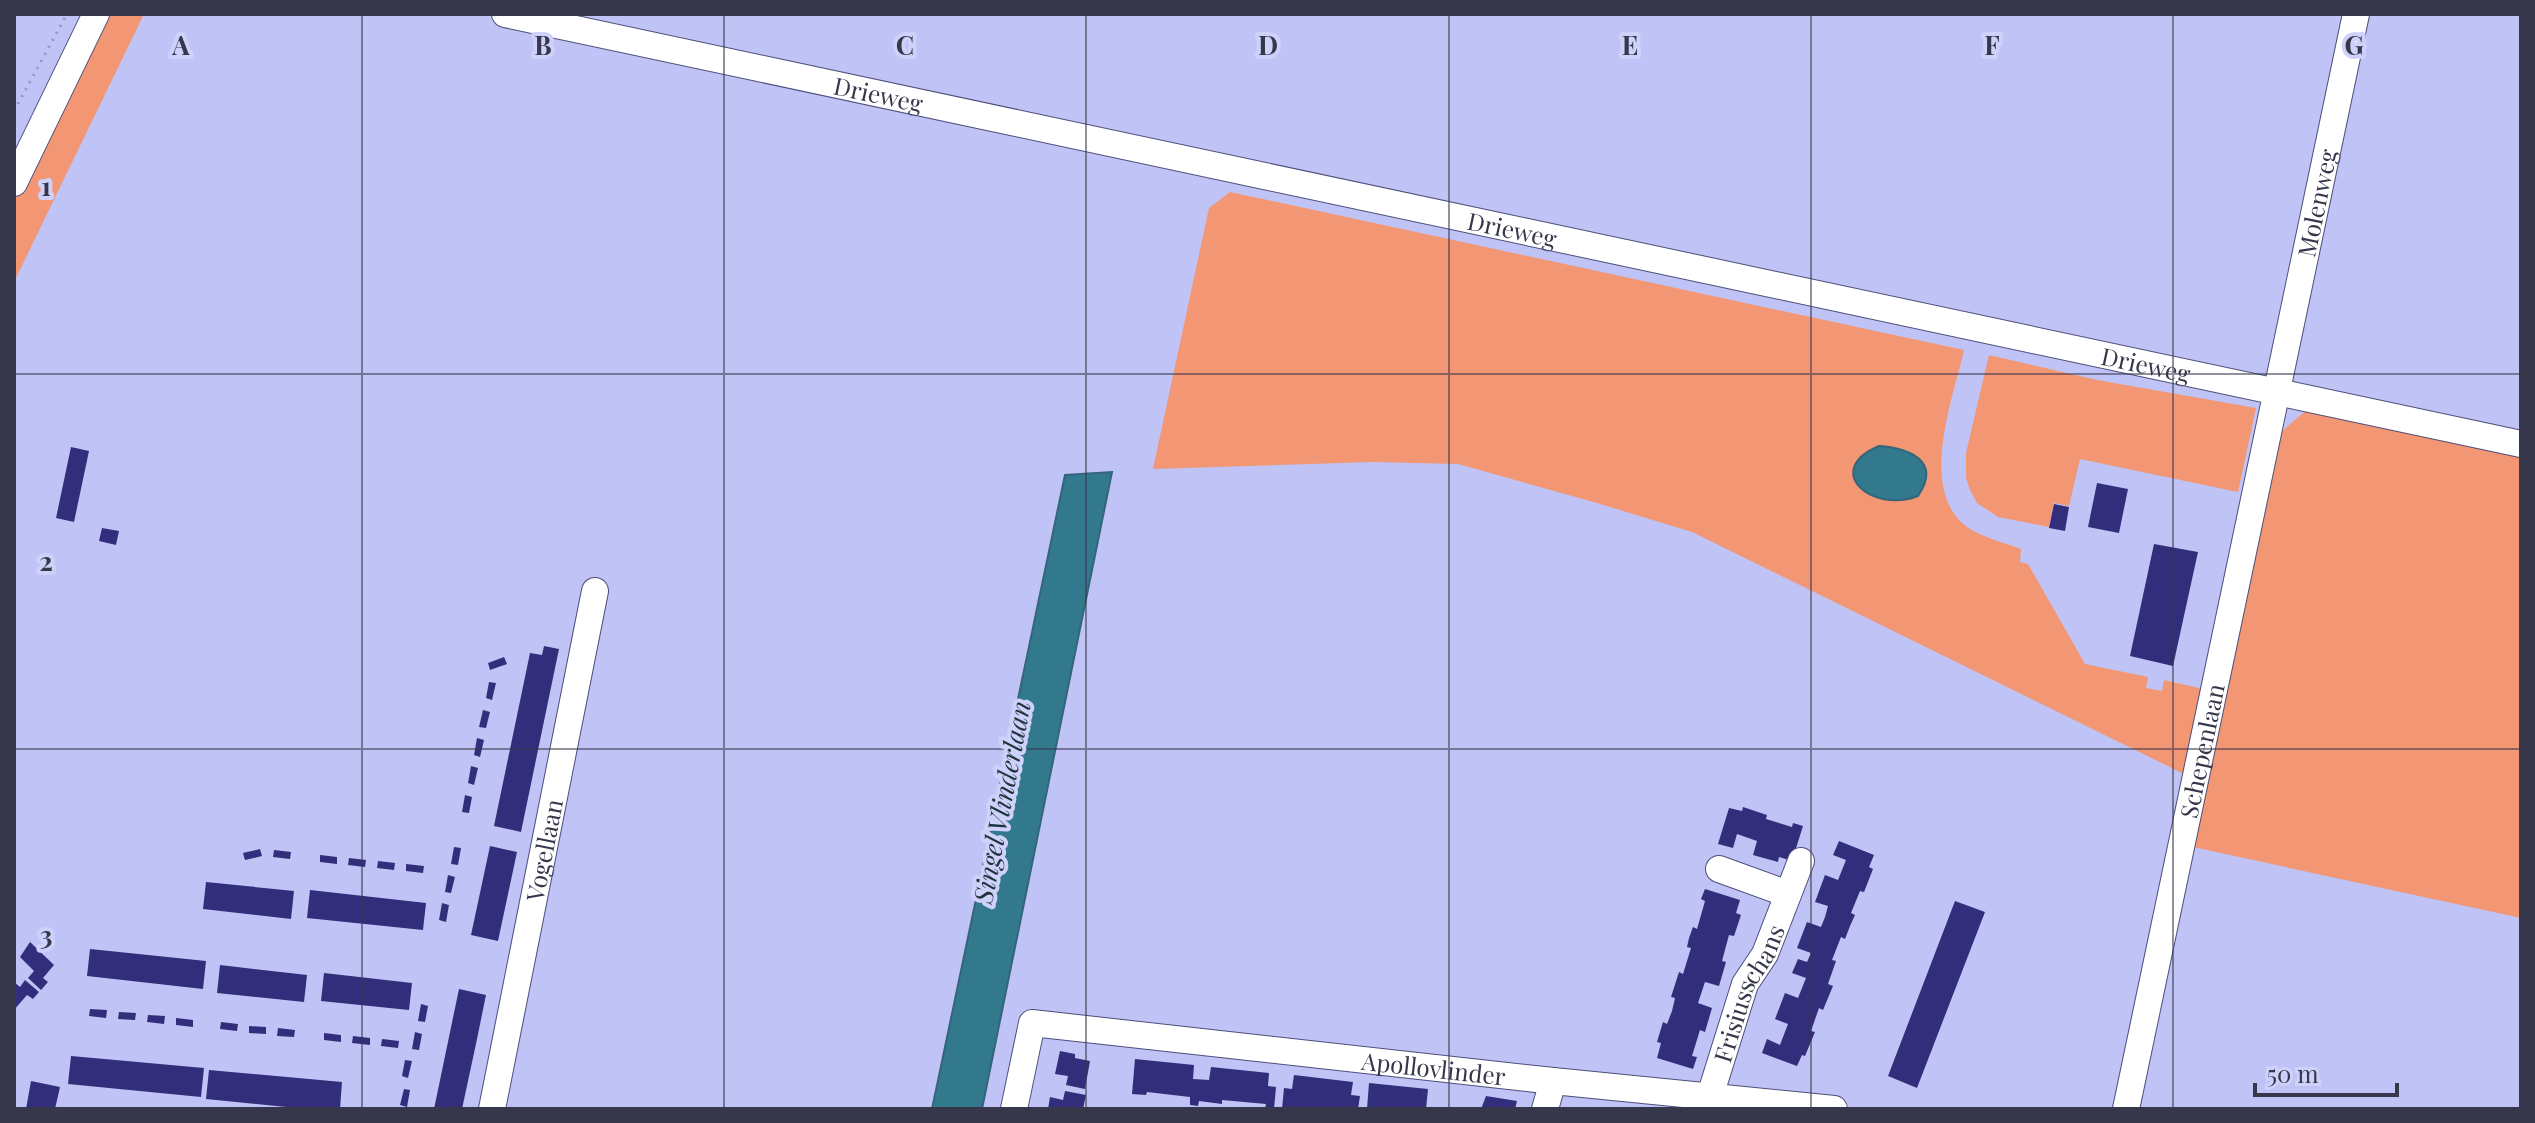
<svg xmlns="http://www.w3.org/2000/svg" width="2535" height="1123" font-family="'Playfair Display',serif">
<style>
.green{fill:#f39673;fill-rule:evenodd}
.water{fill:#33798e;stroke:#34657a;stroke-width:2}
.building{fill:#332e7b}
.lines{fill:none;stroke-linecap:round;stroke-linejoin:round}
.minor-casing{stroke:#4c4e79;stroke-width:28}
.path{stroke:#9598c1;stroke-width:3;stroke-dasharray:2 6;stroke-linecap:butt}
.minor{stroke:#fff;stroke-width:26}
.grid{fill:none;stroke:#36374b;stroke-width:2;stroke-opacity:0.55}
.labels{text-anchor:middle;dominant-baseline:central;stroke-width:8;stroke-linejoin:round;paint-order:stroke}
.street-label{font-size:24px;fill:#36374b;stroke:#ced1fa}
.water-label{font-size:26px;font-style:italic;fill:#1d343b;stroke:#ced1fa}
.grid-label{font-size:26px;text-anchor:middle;font-weight:bold;fill:#36374b;stroke:#ced1fa;stroke-width:8;stroke-linejoin:round;paint-order:stroke}
</style>
<rect width="100%" height="100%" fill="#bfc3f5"/>
<path class="green" d="M 105,14 L 144,14 L 14,282 L 14,198 Z
M 1230,192 L 1964,350 C 1953,399 1916,494 1970,529 C 1985,538 2005,543 2021,549 L 2020,562 L 2028,564 L 2085,664 L 2148,677 L 2146,688 L 2162,691 L 2164,680 L 2203,689 L 2190,777 L 1692,532 L 1597,503 L 1458,464 L 1373,462 L 1153,469 L 1209,208 ZM 1872,449 L 1906,450 L 1918,457 L 1908,499 L 1898,501 L 1875,498 L 1862,456 Z
M 1989,355 L 2097,380 L 2256,408 L 2238,492 L 2080,459 L 2069,506 L 2054,503 L 2049,527 L 1998,517 L 1977,503 L 1970,490 L 1966,478 L 1966,453 Z
M 2308,409 L 2521,457 L 2521,918 L 2193,847 L 2282,431 Z"/>
<path class="water" d="M 1879,446 C 1909,448 1942,461 1918,496 C 1871,514 1822,470 1879,446 Z
M 1112,472 L 982,1109 L 932,1109 L 1065,475 Z"/>
<path class="building" d="M 71,447 L 89,451 L 74,522 L 56,518 Z
M 2097,483 L 2128,489 L 2119,533 L 2088,527 Z
M 2054,504 L 2069,507 L 2065,531 L 2049,528 Z
M 102,528 L 119,531 L 116,545 L 99,541 Z
M 2154,544 L 2198,552 L 2173,666 L 2130,656 Z
M 544,646 L 559,649 L 521,832 L 494,826 L 530,653 L 542,655 Z
M 504,657 L 507,664 L 490,670 L 488,663 Z
M 489,682 L 496,683 L 492,700 L 486,698 Z
M 483,710 L 490,712 L 486,728 L 479,727 Z
M 477,738 L 484,740 L 480,757 L 474,755 Z
M 471,766 L 478,768 L 474,785 L 468,783 Z
M 465,795 L 472,797 L 469,813 L 462,812 Z
M 1743,807 L 1767,815 L 1766,819 L 1792,827 L 1793,823 L 1803,826 L 1792,861 L 1779,857 L 1778,862 L 1753,855 L 1757,841 L 1737,834 L 1733,848 L 1718,844 L 1729,808 L 1742,811 Z
M 1839,841 L 1874,855 L 1869,867 L 1873,869 L 1864,892 L 1860,891 L 1851,913 L 1855,915 L 1850,926 L 1845,939 L 1841,937 L 1832,960 L 1836,961 L 1828,984 L 1833,986 L 1823,1010 L 1819,1008 L 1811,1031 L 1815,1032 L 1805,1056 L 1802,1055 L 1797,1066 L 1762,1053 L 1767,1039 L 1780,1045 L 1788,1024 L 1775,1019 L 1785,993 L 1798,998 L 1806,978 L 1792,973 L 1798,959 L 1807,962 L 1811,953 L 1797,948 L 1807,922 L 1821,927 L 1825,917 L 1828,906 L 1815,902 L 1825,875 L 1838,880 L 1846,860 L 1833,855 Z
M 490,846 L 517,852 L 498,941 L 471,935 Z
M 454,847 L 461,848 L 458,865 L 451,864 Z
M 260,849 L 262,856 L 245,860 L 243,853 Z
M 274,850 L 291,852 L 290,859 L 273,857 Z
M 320,855 L 337,857 L 337,864 L 320,862 Z
M 349,858 L 366,860 L 365,867 L 348,865 Z
M 378,861 L 395,863 L 394,870 L 377,868 Z
M 406,864 L 424,866 L 423,873 L 406,871 Z
M 448,875 L 455,877 L 451,893 L 445,892 Z
M 206,882 L 294,891 L 291,919 L 203,909 Z
M 1705,889 L 1740,900 L 1736,913 L 1741,915 L 1734,936 L 1729,935 L 1722,961 L 1726,962 L 1719,986 L 1705,982 L 1698,1003 L 1712,1008 L 1705,1032 L 1700,1030 L 1692,1056 L 1697,1057 L 1693,1069 L 1657,1058 L 1661,1043 L 1657,1042 L 1663,1022 L 1667,1024 L 1672,1011 L 1675,998 L 1671,997 L 1679,972 L 1683,974 L 1691,948 L 1687,947 L 1689,938 L 1693,927 L 1697,929 L 1705,901 L 1701,899 Z
M 310,890 L 426,903 L 423,930 L 307,918 Z
M 1955,901 L 1985,912 L 1917,1088 L 1888,1076 Z
M 442,903 L 449,905 L 446,922 L 439,920 Z
M 30,942 L 54,965 L 43,978 L 48,982 L 41,990 L 28,978 L 34,971 L 20,957 Z
M 90,949 L 206,961 L 203,989 L 87,976 Z
M 220,965 L 307,975 L 304,1002 L 217,993 Z
M 324,973 L 412,983 L 409,1010 L 321,1001 Z
M 25,980 L 39,992 L 33,999 L 27,995 L 14,1010 L 14,982 L 20,987 Z
M 459,989 L 486,995 L 477,1039 L 462,1109 L 434,1109 Z
M 421,1004 L 428,1006 L 425,1022 L 418,1021 Z
M 90,1009 L 107,1010 L 106,1018 L 89,1016 Z
M 119,1012 L 136,1013 L 135,1020 L 118,1019 Z
M 148,1015 L 165,1016 L 164,1024 L 147,1022 Z
M 176,1018 L 193,1020 L 193,1027 L 176,1025 Z
M 221,1022 L 238,1024 L 237,1031 L 220,1029 Z
M 249,1026 L 266,1027 L 266,1034 L 249,1033 Z
M 278,1028 L 295,1030 L 294,1037 L 277,1036 Z
M 415,1032 L 422,1034 L 419,1050 L 412,1049 Z
M 324,1033 L 341,1035 L 341,1042 L 324,1040 Z
M 353,1036 L 370,1038 L 370,1045 L 352,1043 Z
M 382,1039 L 399,1041 L 398,1048 L 381,1046 Z
M 1060,1051 L 1075,1054 L 1075,1058 L 1090,1061 L 1085,1089 L 1066,1085 L 1068,1076 L 1055,1074 Z
M 71,1056 L 204,1068 L 201,1097 L 68,1084 Z
M 1135,1059 L 1194,1065 L 1193,1079 L 1209,1080 L 1211,1067 L 1269,1073 L 1268,1086 L 1276,1087 L 1274,1109 L 1265,1109 L 1266,1104 L 1222,1100 L 1222,1104 L 1199,1101 L 1198,1106 L 1190,1105 L 1190,1097 L 1147,1092 L 1146,1095 L 1132,1094 Z
M 405,1060 L 412,1061 L 408,1078 L 402,1076 Z
M 209,1070 L 342,1082 L 340,1109 L 296,1108 L 206,1099 Z
M 1294,1075 L 1353,1082 L 1351,1095 L 1360,1096 L 1358,1109 L 1282,1109 L 1284,1088 L 1292,1089 Z
M 31,1081 L 60,1087 L 55,1109 L 26,1109 Z
M 1369,1083 L 1428,1089 L 1426,1109 L 1367,1109 Z
M 404,1089 L 410,1090 L 407,1107 L 400,1105 Z
M 1065,1091 L 1086,1095 L 1083,1109 L 1048,1109 L 1050,1097 L 1063,1100 Z
M 1486,1096 L 1517,1101 L 1515,1109 L 1481,1109 Z"/>
<g class="lines">
<g class="minor-casing">
<g id="minor">
<path id="s1" d="M 505,14 L 2521,444"/>
<path d="M 14,183 L 96,14"/>
<path d="M 1719,869 L 1788,894"/>
<path id="s2" d="M 1710,1096 L 1745,984 L 1765,954 L 1801,861"/>
<path id="s3" d="M 492,1109 L 595,591"/>
<path id="s4" d="M 1014,1109 L 1032,1023 L 1553,1081 L 1834,1109"/>
<path d="M 1545,1109 L 1553,1081"/>
<path id="s5" d="M 2126,1109 L 2356,14"/>
</g>
</g>
<path class="path" d="M 14,111 L 67,14"/>
<use href="#minor" class="minor"/>
</g>
<path class="grid" d="M 362,14 L 362,1109M 724,14 L 724,1109M 1086,14 L 1086,1109M 1449,14 L 1449,1109M 1811,14 L 1811,1109M 2173,14 L 2173,1109M 14,374 L 2521,374M 14,749 L 2521,749"/>
<g class="labels">
<g class="street-label">
<text stroke="none"><textPath href="#s1" startOffset="382">Drieweg</textPath></text>
<text stroke="none"><textPath href="#s5" startOffset="926">Molenweg</textPath></text>
<text stroke="none"><textPath href="#s1" startOffset="1030">Drieweg</textPath></text>
<text stroke="none"><textPath href="#s1" startOffset="1678">Drieweg</textPath></text>
<text stroke="none"><textPath href="#s5" startOffset="366">Schepenlaan</textPath></text>
<text stroke="none"><textPath href="#s3" startOffset="264">Vogellaan</textPath></text>
<text stroke="none"><textPath href="#s2" startOffset="110">Frisiusschans</textPath></text>
<text stroke="none"><textPath href="#s4" startOffset="492">Apollovlinder</textPath></text>
</g>
<g class="water-label">
<text transform="translate(1001 802) rotate(-79)">Singel Vlinderlaan</text>
</g>
</g>
<g class="grid-label">
<text x="181" y="55">A</text>
<text x="543" y="55">B</text>
<text x="905" y="55">C</text>
<text x="1268" y="55">D</text>
<text x="1630" y="55">E</text>
<text x="1992" y="55">F</text>
<text x="2354" y="55">G</text>
<text x="46" y="196">1</text>
<text x="46" y="571">2</text>
<text x="46" y="945">3</text>
</g>
<rect width="2535" height="1123" fill="none" stroke="#36374b" stroke-width="32"/>
<path d="M2255 1083v12h142v-12" fill="none" stroke="#36374b" stroke-width="4"/>
<text x="2267" y="1083" font-size="24" fill="#36374b" stroke="#ced1fa" stroke-width="6" paint-order="stroke">50 m</text>
</svg>
